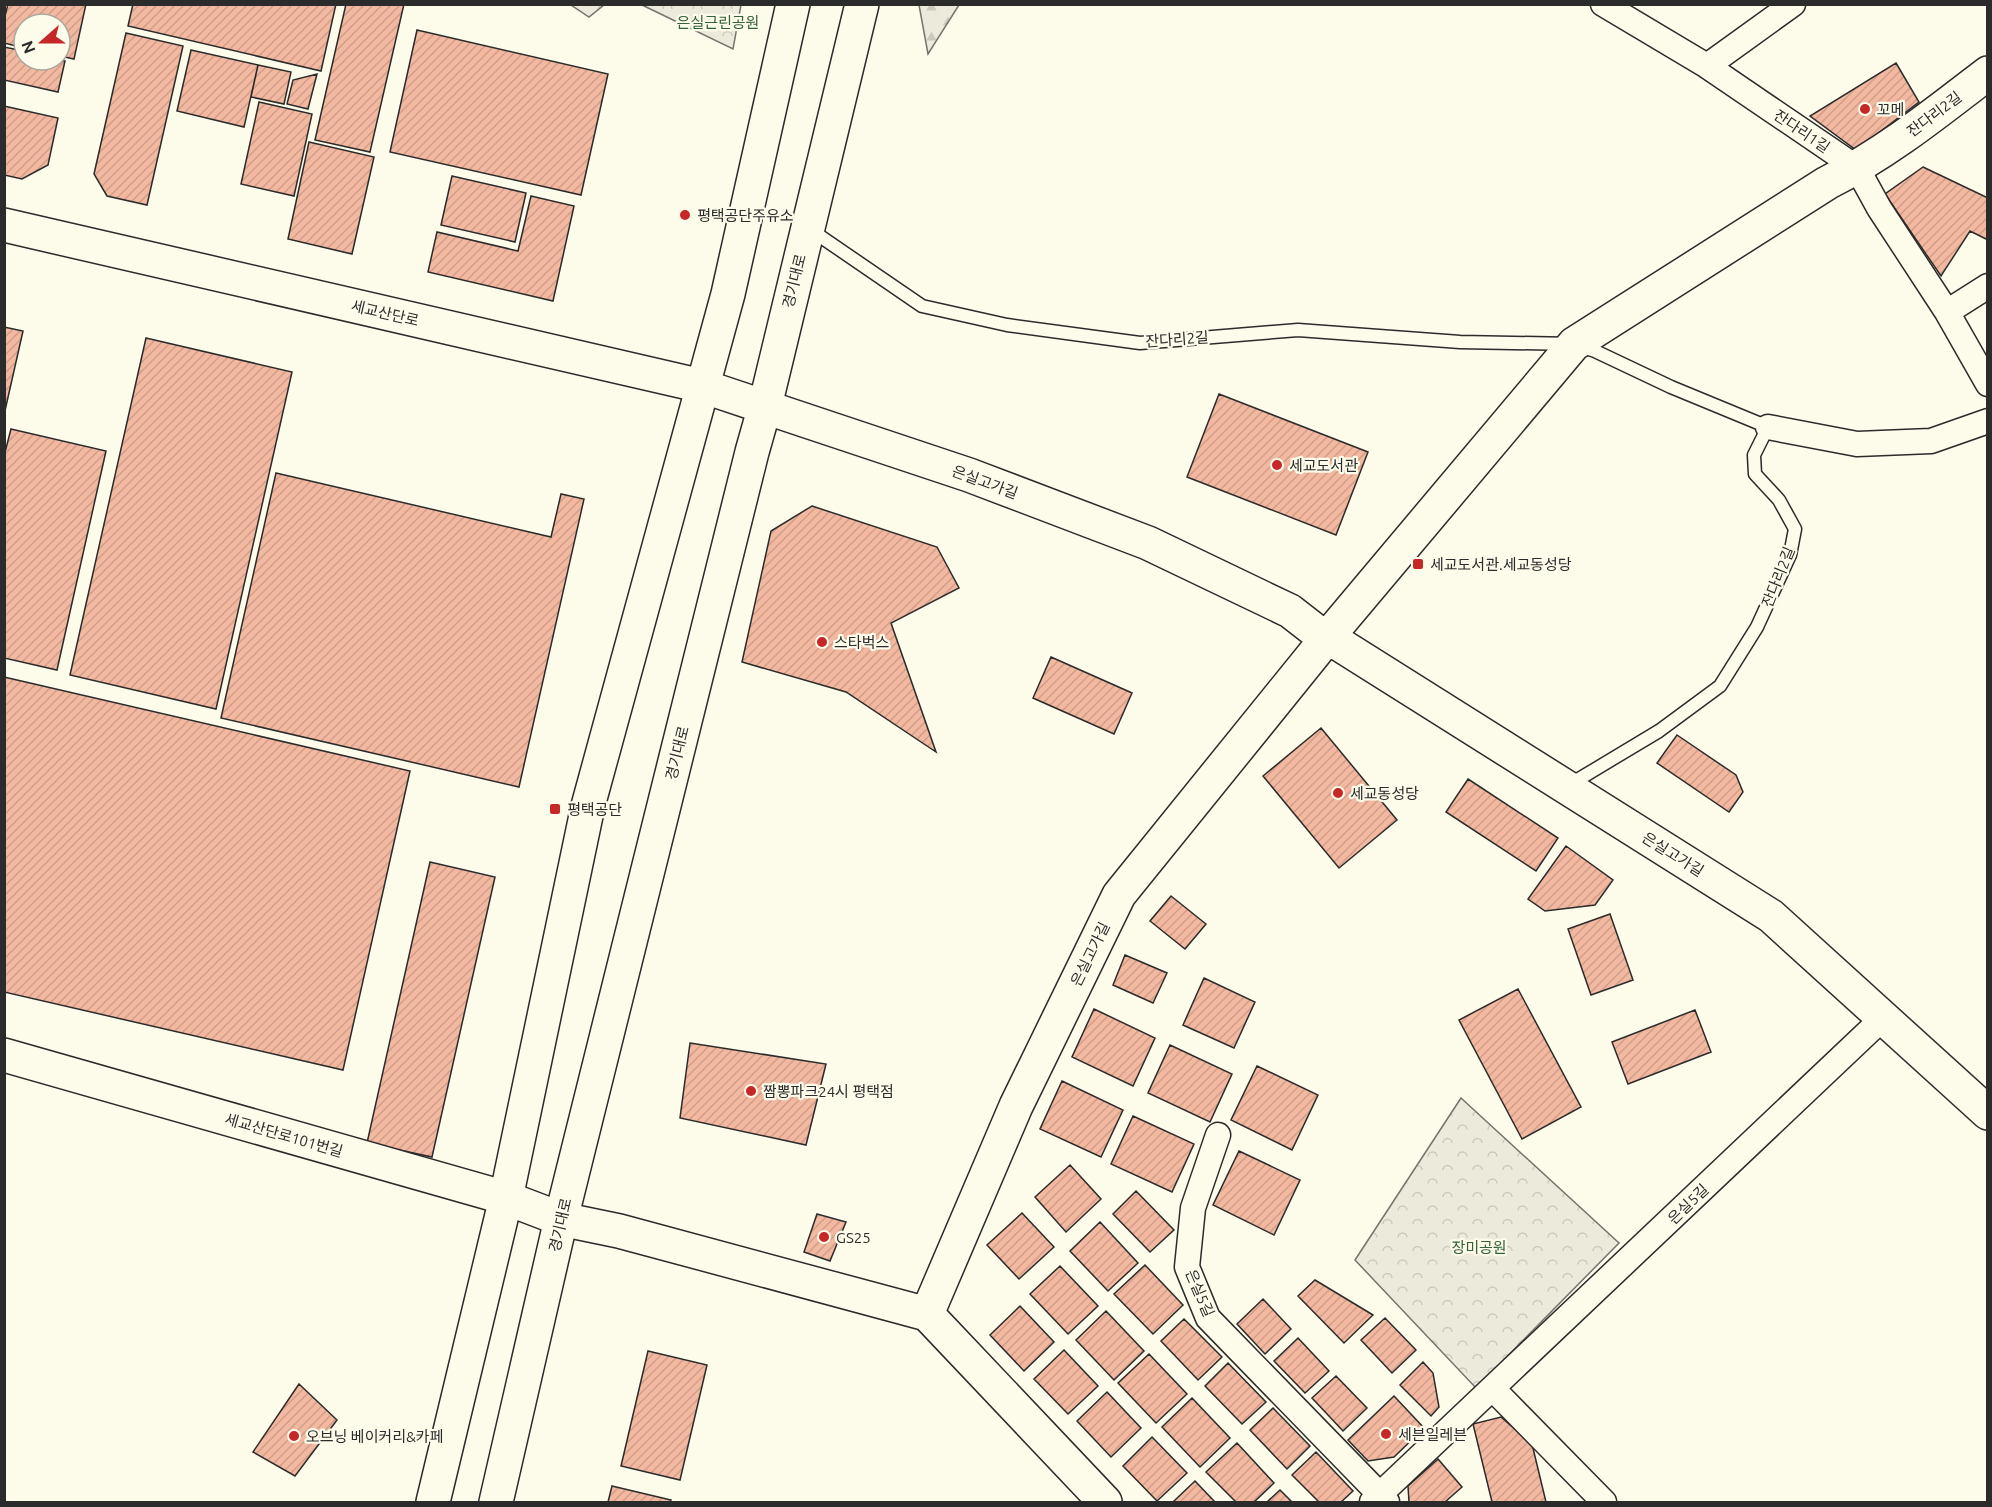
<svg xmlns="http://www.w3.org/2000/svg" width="1992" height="1507" font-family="Ubuntu,'Noto Sans KR',sans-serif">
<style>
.forest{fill:url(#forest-firs);stroke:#74746e;stroke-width:1.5}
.park{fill:url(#park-crowns);stroke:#74746e;stroke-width:1.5}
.building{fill:url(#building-hatch);stroke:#2b2b2b;stroke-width:1.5}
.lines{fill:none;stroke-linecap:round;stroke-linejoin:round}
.lane-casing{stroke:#2b2b2b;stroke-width:15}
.street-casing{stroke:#2b2b2b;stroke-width:27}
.secondary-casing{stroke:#2b2b2b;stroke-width:36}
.primary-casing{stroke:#2b2b2b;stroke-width:36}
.lane{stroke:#fdfbea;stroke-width:12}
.street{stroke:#fdfbea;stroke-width:24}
.secondary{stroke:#fdfbea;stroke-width:33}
.primary{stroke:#fdfbea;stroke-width:33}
.poi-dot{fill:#c62828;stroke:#fdfbea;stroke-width:2}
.labels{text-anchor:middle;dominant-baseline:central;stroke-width:4.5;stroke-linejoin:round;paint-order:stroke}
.park-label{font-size:15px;fill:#34623c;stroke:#fdfbea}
.poi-label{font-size:15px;fill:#2b2b2b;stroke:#fdfbea;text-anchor:start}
.street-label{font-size:15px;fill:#2b2b2b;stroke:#fdfbea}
</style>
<defs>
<pattern id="forest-firs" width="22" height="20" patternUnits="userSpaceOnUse" patternTransform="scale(1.5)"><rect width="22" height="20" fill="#ecebdb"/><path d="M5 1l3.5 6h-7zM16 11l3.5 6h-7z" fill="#cbcabc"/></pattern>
<pattern id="park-crowns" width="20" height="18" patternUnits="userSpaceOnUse" patternTransform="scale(1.5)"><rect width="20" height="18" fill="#ecebdb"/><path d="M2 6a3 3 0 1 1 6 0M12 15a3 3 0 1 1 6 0" fill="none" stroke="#cbcabc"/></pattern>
<pattern id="building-hatch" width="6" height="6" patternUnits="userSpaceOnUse" patternTransform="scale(1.5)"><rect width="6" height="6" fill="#f2b8a0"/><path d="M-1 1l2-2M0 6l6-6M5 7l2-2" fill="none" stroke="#d09e8a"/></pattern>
</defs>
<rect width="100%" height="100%" fill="#fdfbea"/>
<path class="forest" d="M 571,5 L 604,5 L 589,17 Z
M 919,5 L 959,5 L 928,54 Z"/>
<path class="park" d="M 642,5 L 741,5 L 733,49 Z
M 1461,1098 L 1619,1243 L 1476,1388 L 1355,1260 Z"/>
<path class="building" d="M 8,4 L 86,4 L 74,59 L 60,56 L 60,24 L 24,24 L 24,48 L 4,43 L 4,20 Z
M 133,4 L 336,4 L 321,71 L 128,26 Z
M 346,4 L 404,4 L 370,152 L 315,140 Z
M 417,30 L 608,74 L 581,195 L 390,152 Z
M 126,33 L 183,46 L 147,205 L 107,196 L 94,174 Z
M 4,47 L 24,51 L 24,60 L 65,61 L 58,92 L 4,80 Z
M 191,50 L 258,65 L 244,127 L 177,111 Z
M 1896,63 L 1919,102 L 1856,150 L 1810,116 Z
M 258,65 L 291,72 L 284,104 L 251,97 Z
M 317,74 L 308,109 L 287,104 L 293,80 Z
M 259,102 L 312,114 L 294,196 L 241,184 Z
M 4,106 L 58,118 L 48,165 L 22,179 L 4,175 Z
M 309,142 L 374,157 L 352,254 L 288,239 Z
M 1923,167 L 1988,198 L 1988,240 L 1970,231 L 1941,276 L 1885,194 Z
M 452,176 L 526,193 L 515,242 L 441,225 Z
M 531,196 L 574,206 L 553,301 L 428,272 L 437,232 L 518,251 Z
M 4,327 L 23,331 L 4,415 Z
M 146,338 L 292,372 L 216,709 L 70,675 Z
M 1219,394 L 1368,452 L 1336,535 L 1187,477 Z
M 11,429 L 106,451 L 57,670 L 4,658 L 4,456 Z
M 276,473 L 551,537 L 561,494 L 584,499 L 519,787 L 221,718 Z
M 812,506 L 937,547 L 959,588 L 891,623 L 936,752 L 846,692 L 742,662 L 771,531 Z
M 1051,657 L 1132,693 L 1114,734 L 1033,698 Z
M 4,677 L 410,771 L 343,1070 L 4,992 Z
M 1321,728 L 1397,820 L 1339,868 L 1263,776 Z
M 1677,735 L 1736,775 L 1743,792 L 1729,812 L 1657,763 Z
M 1468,779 L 1558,838 L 1536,871 L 1446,812 Z
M 1566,846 L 1613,880 L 1595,905 L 1545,911 L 1528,899 Z
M 430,862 L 495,877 L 432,1157 L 367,1143 Z
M 1171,896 L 1206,924 L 1185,949 L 1150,921 Z
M 1610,914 L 1633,980 L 1591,995 L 1568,929 Z
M 1125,955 L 1167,973 L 1153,1003 L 1113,985 Z
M 1204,978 L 1255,1002 L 1234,1048 L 1183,1025 Z
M 1518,989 L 1581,1107 L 1522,1139 L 1459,1020 Z
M 1094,1009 L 1155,1038 L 1133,1086 L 1072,1057 Z
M 1695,1010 L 1711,1052 L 1628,1084 L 1612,1042 Z
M 690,1043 L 826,1064 L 806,1145 L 680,1118 Z
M 1170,1045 L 1232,1074 L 1210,1122 L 1148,1093 Z
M 1257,1066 L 1318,1095 L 1292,1150 L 1231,1120 Z
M 1062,1081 L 1123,1110 L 1101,1157 L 1040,1129 Z
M 1133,1116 L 1194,1144 L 1172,1192 L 1111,1164 Z
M 1239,1151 L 1300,1180 L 1274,1235 L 1213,1205 Z
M 1070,1165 L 1101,1199 L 1066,1232 L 1035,1197 Z
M 1136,1191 L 1174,1230 L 1150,1252 L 1113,1214 Z
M 1022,1213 L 1054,1247 L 1019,1279 L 987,1245 Z
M 817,1214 L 846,1222 L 830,1261 L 804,1252 Z
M 1100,1222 L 1138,1263 L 1108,1291 L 1070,1251 Z
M 1145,1265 L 1183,1305 L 1153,1334 L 1114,1294 Z
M 1060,1266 L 1098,1306 L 1068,1334 L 1030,1294 Z
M 1315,1280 L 1373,1315 L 1344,1343 L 1298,1296 Z
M 1263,1299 L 1291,1329 L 1265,1354 L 1237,1324 Z
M 1020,1306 L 1054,1342 L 1024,1371 L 990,1335 Z
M 1106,1311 L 1144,1351 L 1114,1380 L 1076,1340 Z
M 1385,1318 L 1416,1350 L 1392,1373 L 1361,1340 Z
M 1184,1319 L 1222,1357 L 1198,1380 L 1161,1341 Z
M 1298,1338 L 1329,1371 L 1305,1393 L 1274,1361 Z
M 1064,1350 L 1098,1386 L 1068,1414 L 1034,1379 Z
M 648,1351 L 707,1365 L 680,1480 L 621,1466 Z
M 1149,1354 L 1187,1394 L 1156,1423 L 1118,1383 Z
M 1423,1362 L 1433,1373 L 1439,1407 L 1431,1416 L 1400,1385 Z
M 1228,1363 L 1266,1402 L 1242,1424 L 1205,1386 Z
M 1336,1376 L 1367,1408 L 1343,1431 L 1312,1398 Z
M 299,1384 L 337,1420 L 295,1476 L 253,1452 Z
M 1107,1392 L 1141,1428 L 1111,1457 L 1077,1421 Z
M 1394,1396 L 1424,1428 L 1394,1457 L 1368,1461 L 1348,1440 Z
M 1192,1398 L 1230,1438 L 1200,1467 L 1162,1427 Z
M 1273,1408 L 1310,1446 L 1287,1469 L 1250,1430 Z
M 1501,1417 L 1532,1444 L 1546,1502 L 1492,1502 L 1473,1424 Z
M 1152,1437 L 1187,1473 L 1157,1501 L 1123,1466 Z
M 1237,1443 L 1274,1483 L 1254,1502 L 1236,1502 L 1206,1472 Z
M 1316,1452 L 1353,1491 L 1341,1502 L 1319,1502 L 1292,1475 Z
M 1438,1459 L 1462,1487 L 1445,1502 L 1409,1502 L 1408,1486 Z
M 1195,1481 L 1215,1502 L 1173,1502 Z
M 612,1486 L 671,1500 L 670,1502 L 608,1502 Z
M 1280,1490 L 1292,1502 L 1267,1502 Z"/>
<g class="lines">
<g class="lane-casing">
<path id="lane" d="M 811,230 L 922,306 L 1007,325 L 1140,343 L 1298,330 L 1460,342 L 1574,344 L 1595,351 L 1671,387 L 1768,427 L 1754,455 L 1755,474 L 1779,500 L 1795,529 L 1790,555 L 1757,627 L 1720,686 L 1659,731 L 1569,785"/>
</g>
<g class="street-casing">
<path id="street" d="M 1603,4 L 1707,66 L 1857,168 L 1879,208 L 1947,312 L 1988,384
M 1707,66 L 1793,4
M 1947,312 L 1988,286
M 1768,427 L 1857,444 L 1931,441 L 1988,421
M 1218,1135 L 1193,1208 L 1187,1267 L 1208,1318 L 1387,1502
M 1494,1390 L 1604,1502
M 1372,1502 L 1883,1018"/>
</g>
<g class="secondary-casing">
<path id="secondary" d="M 4,225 L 702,386 L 969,475 L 1148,543 L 1290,611 L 1326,639 L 1339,644 L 1771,916 L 1988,1113
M 4,1055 L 506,1198 L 561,1219 L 619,1231 L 927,1314 L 1105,1502
M 927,1314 L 1016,1106 L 1119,895 L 1326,639 L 1574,344 L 1827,183 C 1885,154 1936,113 1988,73"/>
</g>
<g class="primary-casing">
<path id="primary" d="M 433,1502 L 506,1198 L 588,806 L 728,294 L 793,4
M 496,1502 L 561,1219 L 752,452 L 765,406 L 862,4"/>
</g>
<use href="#lane" class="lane"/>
<use href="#street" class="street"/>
<use href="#secondary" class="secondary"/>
<use href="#primary" class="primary"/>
</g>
<g class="poi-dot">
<circle cx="1865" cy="109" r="6"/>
<circle cx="685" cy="215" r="6"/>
<circle cx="1277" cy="465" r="6"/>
<rect x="1412" y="558" width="12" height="12" rx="3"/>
<circle cx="822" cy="642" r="6"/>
<circle cx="1338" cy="793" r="6"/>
<rect x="549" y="803" width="12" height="12" rx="3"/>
<circle cx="751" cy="1091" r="6"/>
<circle cx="824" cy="1237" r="6"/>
<circle cx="1386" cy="1434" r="6"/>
<circle cx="294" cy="1436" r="6"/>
</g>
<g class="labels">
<g class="park-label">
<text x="718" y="22">은실근린공원</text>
<text x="1479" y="1247">장미공원</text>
</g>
<g class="poi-label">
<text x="1877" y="109">꼬메</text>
<text x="697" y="215">평택공단주유소</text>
<text x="1289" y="465">세교도서관</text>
<text x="1430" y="564">세교도서관.세교동성당</text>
<text x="834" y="642">스타벅스</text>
<text x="1350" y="793">세교동성당</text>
<text x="567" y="809">평택공단</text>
<text x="763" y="1091">짬뽕파크24시 평택점</text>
<text x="836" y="1237">GS25</text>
<text x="1398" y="1434">세븐일레븐</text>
<text x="306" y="1436">오브닝 베이커리&amp;카페</text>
</g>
<g class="street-label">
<text transform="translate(1934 114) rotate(-37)">잔다리2길</text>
<text transform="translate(1802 131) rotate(34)">잔다리1길</text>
<text transform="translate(794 281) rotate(-76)">경기대로</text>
<text transform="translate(385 313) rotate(13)">세교산단로</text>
<text transform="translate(1177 339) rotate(-4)">잔다리2길</text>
<text transform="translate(985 482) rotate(20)">은실고가길</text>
<text transform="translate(1778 577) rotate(-68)">잔다리2길</text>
<text transform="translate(677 753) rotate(-76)">경기대로</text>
<text transform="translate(1673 854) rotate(32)">은실고가길</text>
<text transform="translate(1090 954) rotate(-64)">은실고가길</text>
<text transform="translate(284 1135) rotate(16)">세교산단로101번길</text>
<text transform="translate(1688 1204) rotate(-44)">은실5길</text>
<text transform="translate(560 1225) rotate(-77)">경기대로</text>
<text transform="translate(1200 1293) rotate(67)">은실5길</text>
</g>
</g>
<rect width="1992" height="1507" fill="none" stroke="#2b2b2b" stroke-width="12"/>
<g transform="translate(42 42) rotate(249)"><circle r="28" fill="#fdfbea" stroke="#a9a89e" stroke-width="1.5"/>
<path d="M0-4.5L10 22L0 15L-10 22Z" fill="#c62828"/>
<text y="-9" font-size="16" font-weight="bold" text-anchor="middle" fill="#2b2b2b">N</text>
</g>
</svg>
